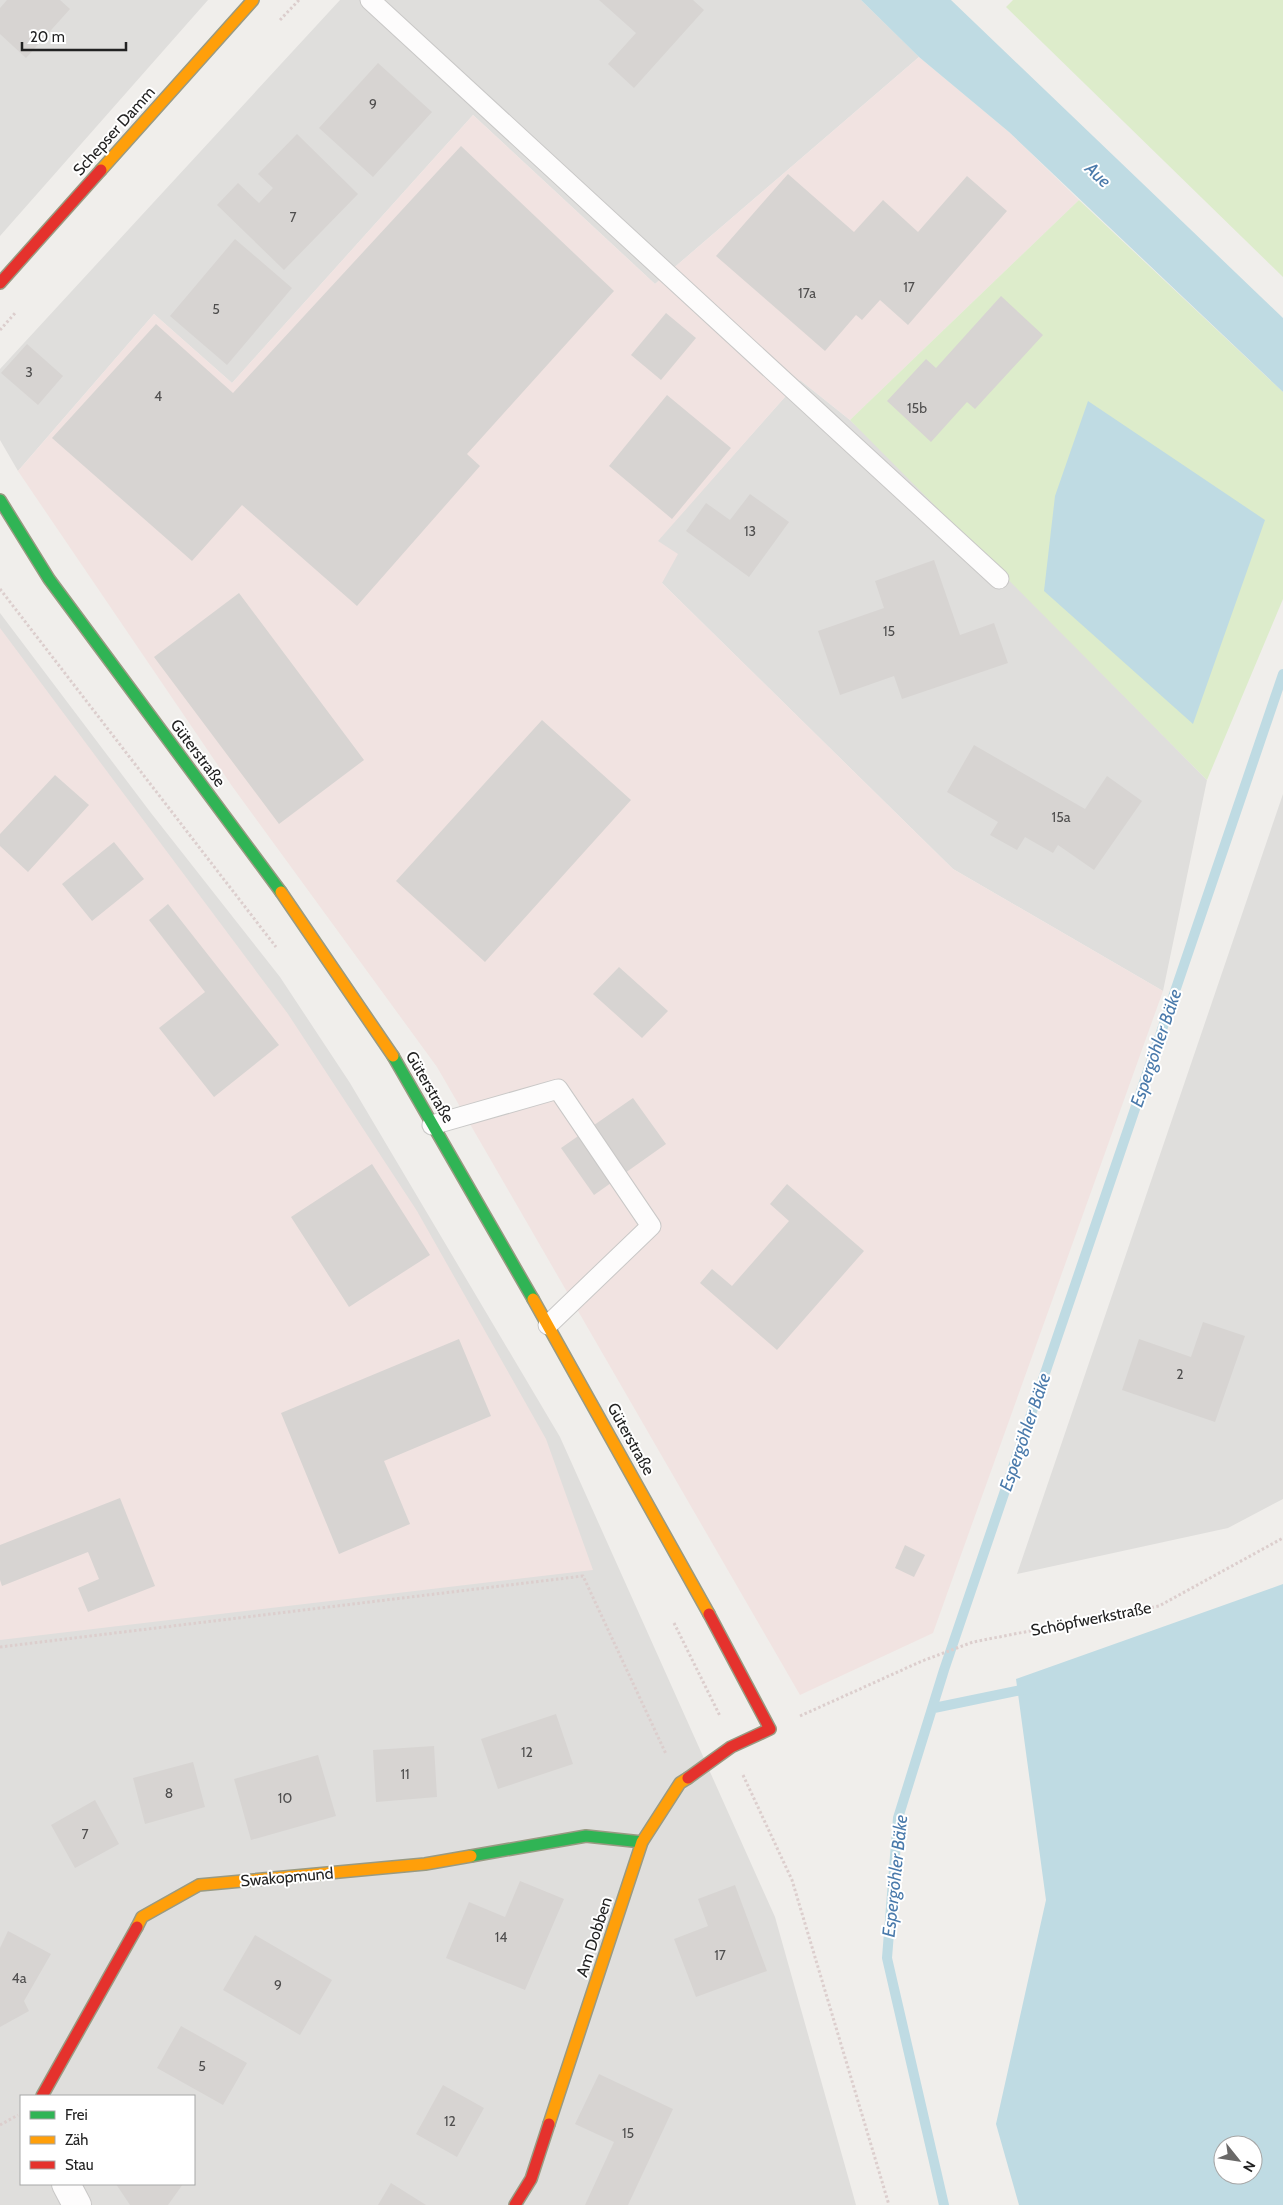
<svg xmlns="http://www.w3.org/2000/svg" width="1283" height="2205" font-family="Cabin,sans-serif">
<style>
.residential{fill:#dfdedc;fill-rule:evenodd}
.commercial{fill:#f1e3e1}
.grass{fill:#ddeccb}
.water{fill:#bfdbe3;fill-rule:evenodd}
.lines{fill:none;stroke-linecap:round;stroke-linejoin:round}
.stream{stroke:#bfdbe3;stroke-width:10}
.building{fill:#d7d4d2}
.lane-casing{stroke:#c9c8c7;stroke-width:21}
.street-casing{stroke:#c9c8c7;stroke-width:30}
.fast-casing{stroke:#999a82;stroke-width:14}
.slow-casing{stroke:#999a82;stroke-width:14}
.jam-casing{stroke:#999a82;stroke-width:14}
.path{stroke:#dccecd;stroke-width:3;stroke-dasharray:2.5 2.5;stroke-linecap:butt}
.lane{stroke:#fdfcfc;stroke-width:19}
.street{stroke:#fdfcfc;stroke-width:28}
.fast{stroke:#30b455;stroke-width:11}
.slow{stroke:#ff9f0a;stroke-width:11}
.jam{stroke:#e5322d;stroke-width:11}
.labels{text-anchor:middle;dominant-baseline:central;stroke-width:4;stroke-linejoin:round;paint-order:stroke}
.number-label{font-size:14px;fill:#4f4e4e}
.street-label{font-size:16px;fill:#222;stroke:#fff}
.water-label{font-size:18px;font-style:italic;fill:#4a7aab;stroke:#fff}
</style>
<rect width="100%" height="100%" fill="#f0eeeb"/>
<path class="residential" d="M 0,0 L 208,0 L 0,236 Z
M 340,0 L 861,0 L 919,57 L 655,284 L 473,115 L 232,383 L 154,314 L 18,471 L 0,440 L 0,369 Z
M 800,380 L 850,420 L 886,454 L 1207,780 L 1163,991 L 953,869 L 662,583 L 657,541 Z
M 0,613 L 151,813 L 280,977 L 350,1083 L 560,1437 L 775,1917 L 856,2205 L 0,2205 ZM 21,2096 L 194,2096 L 194,2184 L 21,2184 Z
M 1283,794 L 1283,1499 L 1228,1528 L 1017,1574 Z"/>
<path class="commercial" d="M 919,57 L 1009,132 L 1079,200 L 850,420 L 800,380 L 658,541 L 678,554 L 662,583 L 953,869 L 1163,991 L 933,1633 L 800,1695 L 437,1067 L 232,786 L 18,471 L 154,314 L 232,383 L 473,115 L 655,284 Z
M 0,628 L 288,1014 L 417,1211 L 546,1439 L 593,1570 L 0,1640 Z"/>
<path class="grass" d="M 1013,0 L 1283,0 L 1283,277 L 1006,7 Z
M 1079,200 L 1283,392 L 1283,599 L 1207,780 L 850,420 Z"/>
<path class="water" d="M 861,0 L 951,0 L 1283,318 L 1283,392 L 1009,132 L 919,57 Z
M 1088,401 L 1265,520 L 1193,724 L 1044,591 L 1055,496 Z
M 1283,1584 L 1283,2205 L 1019,2205 L 996,2124 L 1046,1900 L 1016,1679 ZM 1223,2145 L 1253,2145 L 1253,2175 L 1223,2175 Z"/>
<g class="lines">
<path class="stream" d="M 934,1708 L 1031,1688
M 944,2205 L 887,1958 L 898,1818 L 944,1670 L 1283,674"/>
</g>
<path class="building" d="M 7,0 L 60,0 L 70,9 L 26,58 L 0,34 L 0,8 Z
M 599,0 L 693,0 L 704,10 L 634,88 L 608,64 L 636,33 Z
M 378,63 L 432,112 L 373,177 L 319,128 Z
M 297,134 L 358,194 L 284,270 L 217,205 L 238,183 L 259,203 L 273,188 L 258,174 Z
M 461,146 L 614,291 L 467,454 L 480,466 L 357,606 L 242,505 L 192,561 L 52,438 L 156,324 L 233,393 Z
M 788,174 L 854,232 L 883,200 L 918,232 L 967,176 L 1007,211 L 908,325 L 880,300 L 862,320 L 856,315 L 825,351 L 716,256 Z
M 235,239 L 292,288 L 227,365 L 170,316 Z
M 1001,296 L 1043,335 L 975,409 L 967,402 L 931,442 L 887,401 L 926,359 L 936,368 Z
M 666,313 L 696,338 L 661,380 L 631,355 Z
M 27,344 L 63,376 L 38,405 L 1,373 Z
M 667,395 L 731,448 L 672,519 L 609,466 Z
M 750,494 L 789,522 L 749,577 L 686,531 L 706,503 L 730,520 Z
M 934,560 L 960,635 L 994,623 L 1008,663 L 902,699 L 894,676 L 840,695 L 818,631 L 884,608 L 875,581 Z
M 239,593 L 364,760 L 279,824 L 154,657 Z
M 542,720 L 631,800 L 485,962 L 396,881 Z
M 974,745 L 1085,809 L 1107,776 L 1142,801 L 1094,870 L 1058,845 L 1053,853 L 1025,837 L 1017,850 L 990,835 L 998,822 L 947,792 Z
M 55,775 L 89,805 L 28,872 L 0,846 L 0,834 Z
M 114,842 L 144,879 L 92,921 L 62,884 Z
M 168,904 L 279,1045 L 214,1097 L 159,1028 L 205,992 L 149,920 Z
M 619,967 L 668,1011 L 642,1038 L 593,994 Z
M 633,1098 L 666,1144 L 594,1195 L 561,1148 Z
M 372,1164 L 430,1255 L 349,1307 L 291,1217 Z
M 787,1184 L 864,1251 L 777,1350 L 700,1283 L 712,1269 L 732,1286 L 789,1221 L 770,1204 Z
M 1203,1322 L 1245,1336 L 1215,1422 L 1122,1390 L 1139,1339 L 1191,1357 Z
M 459,1339 L 491,1416 L 384,1461 L 410,1524 L 339,1554 L 281,1413 Z
M 120,1498 L 155,1586 L 88,1612 L 78,1588 L 99,1579 L 88,1552 L 2,1586 L 0,1580 L 0,1545 Z
M 905,1545 L 925,1555 L 914,1577 L 895,1568 Z
M 556,1714 L 573,1764 L 498,1789 L 481,1739 Z
M 434,1746 L 437,1797 L 376,1802 L 373,1750 Z
M 318,1755 L 336,1816 L 251,1840 L 234,1779 Z
M 193,1762 L 205,1807 L 145,1824 L 133,1778 Z
M 95,1800 L 119,1844 L 75,1868 L 51,1825 Z
M 520,1881 L 564,1899 L 525,1990 L 446,1958 L 469,1902 L 505,1917 Z
M 735,1885 L 767,1971 L 696,1997 L 674,1939 L 708,1926 L 698,1899 Z
M 8,1931 L 51,1954 L 24,2001 L 29,2011 L 0,2027 L 0,1948 Z
M 255,1935 L 332,1980 L 300,2035 L 223,1990 Z
M 181,2026 L 247,2063 L 223,2105 L 157,2068 Z
M 599,2074 L 673,2109 L 628,2205 L 585,2205 L 614,2142 L 575,2124 Z
M 443,2085 L 484,2108 L 457,2157 L 416,2134 Z
M 391,2183 L 426,2205 L 378,2205 Z
M 116,2184 L 183,2184 L 168,2205 L 130,2205 Z"/>
<g class="lines">
<g class="lane-casing">
<path id="lane" d="M 370,0 L 999,579
M 432,1125 L 558,1089 L 651,1226 L 548,1325"/>
</g>
<g class="street-casing">
<path id="street" d="M 66,2184 L 77,2205"/>
</g>
<g class="fast-casing">
<path id="fast" d="M 0,500 L 49,579 L 281,892
M 393,1056 L 533,1299
M 471,1856 L 586,1836 L 642,1842"/>
</g>
<g class="slow-casing">
<path id="slow" d="M 101,170 L 253,0
M 281,892 L 393,1056
M 533,1299 L 709,1614
M 137,1927 L 142,1917 L 199,1885 L 425,1864 L 471,1856
M 549,2124 L 642,1842 L 680,1783 L 688,1778"/>
</g>
<g class="jam-casing">
<path id="jam" d="M 0,283 L 101,170
M 688,1778 L 731,1747 L 770,1729 L 709,1614
M 42,2096 L 137,1927
M 515,2205 L 531,2179 L 549,2124"/>
</g>
<path class="path" d="M 280,20 L 299,0
M 0,330 L 16,312
M 0,589 L 276,947
M 674,1623 L 720,1716
M 0,1647 L 583,1576 L 666,1754
M 800,1716 L 922,1661 L 973,1642 L 1159,1606 L 1283,1538
M 743,1775 L 792,1880 L 889,2205
M 0,2125 L 18,2115"/>
<use href="#lane" class="lane"/>
<use href="#street" class="street"/>
<use href="#fast" class="fast"/>
<use href="#slow" class="slow"/>
<use href="#jam" class="jam"/>
</g>
<g class="labels">
<g class="number-label">
<text x="373" y="104">9</text>
<text x="293" y="217">7</text>
<text x="909" y="287">17</text>
<text x="807" y="293">17a</text>
<text x="216" y="309">5</text>
<text x="29" y="372">3</text>
<text x="158" y="396">4</text>
<text x="917" y="408">15b</text>
<text x="750" y="531">13</text>
<text x="889" y="631">15</text>
<text x="1061" y="817">15a</text>
<text x="1180" y="1374">2</text>
<text x="527" y="1752">12</text>
<text x="405" y="1774">11</text>
<text x="169" y="1793">8</text>
<text x="285" y="1798">10</text>
<text x="85" y="1834">7</text>
<text x="501" y="1937">14</text>
<text x="720" y="1955">17</text>
<text x="19" y="1978">4a</text>
<text x="278" y="1985">9</text>
<text x="202" y="2066">5</text>
<text x="450" y="2121">12</text>
<text x="628" y="2133">15</text>
</g>
<g class="street-label">
<text transform="translate(114 131) rotate(-48)">Schepser Damm</text>
<text transform="translate(198 753) rotate(53)">Güterstraße</text>
<text transform="translate(430 1087) rotate(60)">Güterstraße</text>
<text transform="translate(631 1439) rotate(61)">Güterstraße</text>
<text transform="translate(1091 1619) rotate(-11)">Schöpfwerkstraße</text>
<text transform="translate(287 1877) rotate(-5)">Swakopmund</text>
<text transform="translate(594 1937) rotate(-72)">Am Dobben</text>
</g>
<g class="water-label">
<text transform="translate(1098 175) rotate(43)">Aue</text>
<text transform="translate(1156 1048) rotate(-71)">Espergöhler Bäke</text>
<text transform="translate(1025 1432) rotate(-71)">Espergöhler Bäke</text>
<text transform="translate(895 1876) rotate(-84)">Espergöhler Bäke</text>
</g>
</g>
<rect x="20" y="2095" width="175" height="90" fill="#ffffff" stroke="#a7a7a7"/>
<rect x="30" y="2111" width="25" height="8" fill="#30b455" stroke="#a7a7a7"/>
<text x="65" y="2120" font-size="15" fill="#222222">Frei</text>
<rect x="30" y="2136" width="25" height="8" fill="#ff9f0a" stroke="#a7a7a7"/>
<text x="65" y="2145" font-size="15" fill="#222222">Zäh</text>
<rect x="30" y="2161" width="25" height="8" fill="#e5322d" stroke="#a7a7a7"/>
<text x="65" y="2170" font-size="15" fill="#222222">Stau</text>
<g transform="translate(1238 2160) rotate(120)"><circle r="24" fill="#ffffff" stroke="#a7a7a7"/>
<path d="M0-4L9 19L0 12L-9 19Z" fill="#6a6968"/>
<text y="-8" font-size="14" font-weight="bold" text-anchor="middle" fill="#222222">N</text>
</g>
<path d="M22 42v8h104v-8" fill="none" stroke="#222222" stroke-width="2.5"/>
<text x="30" y="42" font-size="15" fill="#222222" stroke="#ffffff" stroke-width="4" paint-order="stroke">20 m</text>
</svg>
